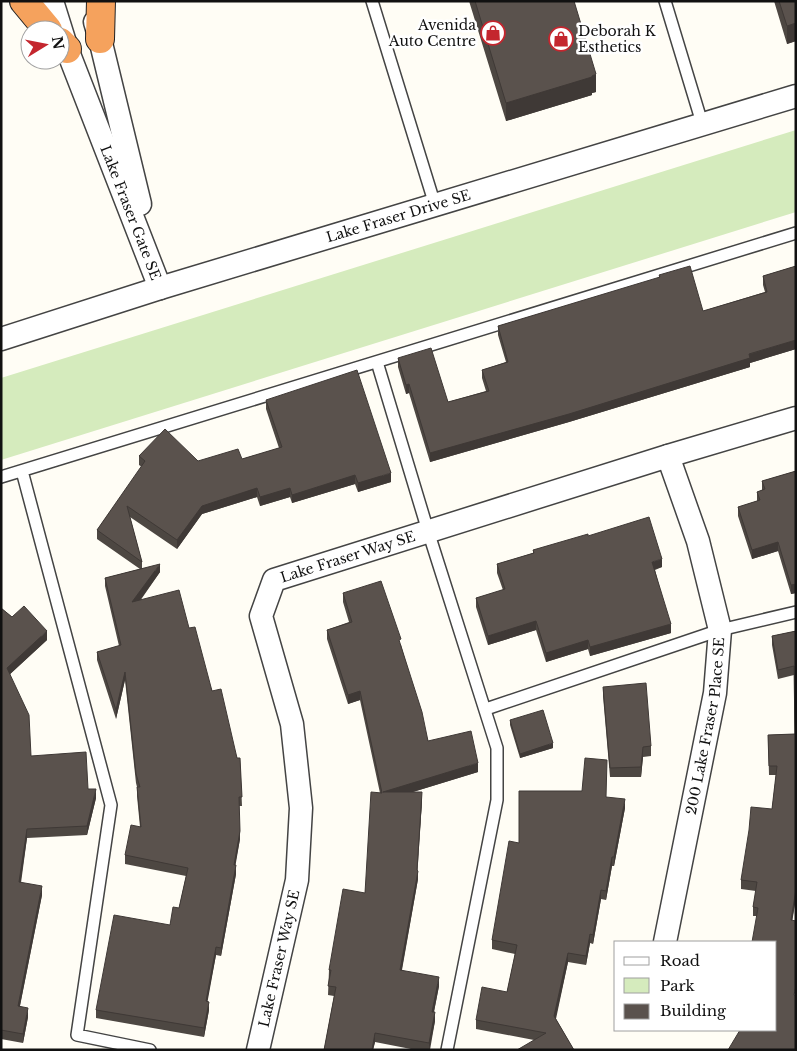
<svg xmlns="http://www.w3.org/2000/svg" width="797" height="1051" font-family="'Libre Baskerville',serif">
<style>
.green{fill:#d5ebbd}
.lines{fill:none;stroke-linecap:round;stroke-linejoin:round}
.lane-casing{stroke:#444;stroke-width:14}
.street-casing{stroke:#444;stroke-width:25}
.highway-casing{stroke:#222;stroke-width:30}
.lane{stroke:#fff;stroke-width:11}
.street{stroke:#fff;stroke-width:22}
.highway{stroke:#f5a25d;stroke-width:28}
.wall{fill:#4d4742}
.shaded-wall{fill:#3f3936}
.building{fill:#5a524d;stroke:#3f3936}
.labels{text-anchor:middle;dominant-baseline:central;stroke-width:5;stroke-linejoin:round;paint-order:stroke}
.poi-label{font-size:14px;fill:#111;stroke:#fff;text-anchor:end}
.street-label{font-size:14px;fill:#111;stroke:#fff}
</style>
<rect width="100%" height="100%" fill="#fffdf5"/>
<path class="green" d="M 796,130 L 796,212 L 1,460 L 1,378 Z"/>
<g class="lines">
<g class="lane-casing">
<path id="lane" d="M 372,1 L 435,205
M 665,1 L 702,123
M 377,362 L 428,531 L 497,748 L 497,800 L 447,1050
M 22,471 L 111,805 L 77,1035 L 150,1050
M 1,477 L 796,233
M 486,709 L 720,630 L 796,612"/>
</g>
<g class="street-casing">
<g id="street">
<path id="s1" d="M 52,1 L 67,49 L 160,288"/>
<path d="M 95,22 L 100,39 L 140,204"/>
<path id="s2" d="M 1,339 L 160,288 L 796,96"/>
<path id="s3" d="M 665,942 L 715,693 L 720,630 L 698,541 L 668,456"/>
<path id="s4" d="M 258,1050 L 297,880 L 301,808 L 292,724 L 261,616 L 274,580 L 668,456 L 796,418"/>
</g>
</g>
<g class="highway-casing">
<path id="highway" d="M 24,1 L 48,30
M 100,39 L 101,1
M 60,42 L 67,49"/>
</g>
<use href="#lane" class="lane"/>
<use href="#street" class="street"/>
<use href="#highway" class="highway"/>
</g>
<path class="wall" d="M 469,1 L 574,1 L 596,92 L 592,93 L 592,95 L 506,121 Z
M 774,1 L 796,1 L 796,41 L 787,44 Z
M 796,266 L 796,349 L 750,363 L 750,367 L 569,422 L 430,462 L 409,393 L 406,394 L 398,367 L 398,358 L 448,402 L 486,391 L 482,378 L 482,370 L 506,362 L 498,335 L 498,326 L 659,278 L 659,275 L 703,311 L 765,292 L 763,285 L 763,276 Z
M 266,400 L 391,482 L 358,492 L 355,484 L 292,503 L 290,497 L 260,506 L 257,497 L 202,514 L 177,549 L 130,517 L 142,562 L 142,568 L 160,572 L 140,601 L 189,628 L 237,758 L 240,758 L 242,806 L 239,806 L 240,839 L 235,865 L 236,874 L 221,956 L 216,955 L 207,1001 L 209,1010 L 204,1037 L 96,1018 L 96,1010 L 170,925 L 179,908 L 186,876 L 125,864 L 125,855 L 140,827 L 137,796 L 137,787 L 136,783 L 125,680 L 116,719 L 97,660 L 97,652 L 119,646 L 105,586 L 105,578 L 140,569 L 97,539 L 97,530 L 142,467 L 139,465 L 139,456 L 198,461 L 242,459 L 279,448 L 266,409 Z
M 796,471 L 796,593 L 791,594 L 778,551 L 752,559 L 738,516 L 738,507 L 757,501 L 757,492 L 762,490 L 762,481 Z
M 588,536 L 662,567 L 655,570 L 671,633 L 590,656 L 588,649 L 546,662 L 536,630 L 488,645 L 476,607 L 476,598 L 503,590 L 497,573 L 497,564 L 533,553 L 533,550 Z
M 343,593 L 401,645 L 428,741 L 478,772 L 413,792 L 422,801 L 417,870 L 418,879 L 402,970 L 439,986 L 434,1012 L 435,1021 L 430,1050 L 416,1050 L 375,1042 L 373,1050 L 324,1050 L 334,996 L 328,995 L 329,970 L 365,893 L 380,793 L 360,700 L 348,704 L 327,639 L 327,630 L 349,622 L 343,602 Z
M 1,608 L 12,617 L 47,640 L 10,674 L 31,756 L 88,789 L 96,798 L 87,835 L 27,838 L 21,883 L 42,895 L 20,1006 L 28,1017 L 23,1043 L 1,1039 Z
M 796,631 L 796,898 L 792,920 L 796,1050 L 739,1030 L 776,1030 L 757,916 L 753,916 L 753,907 L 756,891 L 741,889 L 741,880 L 772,809 L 776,775 L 769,775 L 768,735 L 795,734 L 794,675 L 778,679 L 772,645 L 772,636 Z
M 603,687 L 651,746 L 651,756 L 643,757 L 641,777 L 610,777 L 603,696 Z
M 510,720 L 553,748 L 520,758 L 510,725 Z
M 582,791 L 606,797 L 625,808 L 614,866 L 612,866 L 606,900 L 601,899 L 593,944 L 590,943 L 586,965 L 568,962 L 556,1019 L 574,1050 L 534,1040 L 476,1029 L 476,1020 L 507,992 L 515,954 L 492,949 L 492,940 L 519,843 Z"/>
<path class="shaded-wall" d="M 796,23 L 796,41 L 787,44 L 787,26 Z
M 596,74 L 596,92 L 592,93 L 592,95 L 506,121 L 506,103 Z
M 796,340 L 796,349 L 750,363 L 750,367 L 569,422 L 430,462 L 430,453 Z
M 409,384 L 409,393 L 406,394 L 406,385 Z
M 391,473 L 391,482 L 358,492 L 358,483 Z
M 355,475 L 355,484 L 292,503 L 292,495 Z
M 257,488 L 257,497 L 202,514 L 177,549 L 177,540 L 202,506 Z
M 290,488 L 290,497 L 260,506 L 260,497 Z
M 778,542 L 778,551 L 752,559 L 752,550 Z
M 662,559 L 662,567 L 652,570 L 652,562 Z
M 160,564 L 160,572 L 132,611 L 132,602 Z
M 796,584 L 796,593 L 791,594 L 791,585 Z
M 536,621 L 536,630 L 488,645 L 488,636 Z
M 671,624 L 671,633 L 590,656 L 590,647 Z
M 47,631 L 47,640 L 7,677 L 7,668 Z
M 588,640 L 588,649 L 546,662 L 546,653 Z
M 125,672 L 125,680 L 116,719 L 116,710 Z
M 360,691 L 360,700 L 348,704 L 348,695 Z
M 553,743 L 553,748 L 520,758 L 520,754 Z
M 643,747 L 643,757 L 641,777 L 641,767 Z
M 478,763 L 478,772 L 383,801 L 383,792 Z
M 96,789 L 96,798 L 87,835 L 87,826 Z
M 422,792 L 422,801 L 417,879 L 417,870 Z
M 625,799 L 625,808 L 614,866 L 614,857 Z
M 27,829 L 27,838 L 19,892 L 19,882 Z
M 240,831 L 240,839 L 234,874 L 234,865 Z
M 612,857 L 612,866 L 606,900 L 606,891 Z
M 236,865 L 236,874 L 221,956 L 221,948 Z
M 418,871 L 418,879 L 400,979 L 400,970 Z
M 42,886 L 42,895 L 18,1015 L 18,1006 Z
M 796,889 L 796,898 L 791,929 L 791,920 Z
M 601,890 L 601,899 L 593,944 L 593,935 Z
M 590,934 L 590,943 L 586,965 L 586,956 Z
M 216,947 L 216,955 L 206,1010 L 206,1001 Z
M 568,953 L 568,962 L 554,1025 L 554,1016 Z
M 439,977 L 439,986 L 432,1021 L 432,1012 Z
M 209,1002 L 209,1010 L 204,1037 L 204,1028 Z
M 28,1008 L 28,1017 L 23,1043 L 23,1034 Z
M 435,1012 L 435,1021 L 429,1050 L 429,1043 Z
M 375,1033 L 375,1042 L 373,1050 L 372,1050 Z"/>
<path class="building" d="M 475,1 L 574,1 L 596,74 L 592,76 L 592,77 L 506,103 Z
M 779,1 L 796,1 L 796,23 L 787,26 Z
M 690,266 L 703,311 L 767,292 L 763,276 L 796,266 L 796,340 L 749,354 L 750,358 L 569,414 L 430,453 L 409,384 L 406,385 L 398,358 L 431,348 L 448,402 L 489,391 L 482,370 L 508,362 L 498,326 L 660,277 L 659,275 Z
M 357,370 L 391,473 L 358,483 L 355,475 L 292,495 L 290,488 L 260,497 L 257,488 L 202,506 L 177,540 L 127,506 L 142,562 L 97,530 L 145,461 L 139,456 L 165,429 L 198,461 L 238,449 L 242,459 L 282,447 L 266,400 Z
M 796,471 L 796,584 L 791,585 L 778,542 L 752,550 L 738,507 L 760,500 L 757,492 L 765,489 L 762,481 Z
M 649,517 L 662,559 L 652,562 L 671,624 L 590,647 L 588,640 L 546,653 L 536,621 L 488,636 L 476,598 L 505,589 L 497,564 L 534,553 L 533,550 L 588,534 L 588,536 Z
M 160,564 L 132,602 L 179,590 L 189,628 L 195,627 L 212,691 L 221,689 L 237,758 L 240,758 L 242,797 L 239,797 L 240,831 L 234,865 L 236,865 L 221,948 L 216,947 L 206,1001 L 209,1002 L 204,1028 L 96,1010 L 114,915 L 170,925 L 173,907 L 179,908 L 188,868 L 125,855 L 131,825 L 141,827 L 137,787 L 140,787 L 136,774 L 125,672 L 116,710 L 97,652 L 121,645 L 105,578 Z
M 381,581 L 401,639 L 399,640 L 422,712 L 428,741 L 471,731 L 478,763 L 383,792 L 422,792 L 417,870 L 418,871 L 400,970 L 439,977 L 432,1012 L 435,1012 L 429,1043 L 375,1033 L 372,1050 L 324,1050 L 336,987 L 328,986 L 331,970 L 329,970 L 343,889 L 365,893 L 371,792 L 382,793 L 360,691 L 348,695 L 327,630 L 352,622 L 343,593 Z
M 24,606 L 47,631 L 7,668 L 29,715 L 31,756 L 86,752 L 88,789 L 96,789 L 87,826 L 27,829 L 19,882 L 42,886 L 18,1006 L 28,1008 L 23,1034 L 1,1030 L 1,608 L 12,617 Z
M 796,631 L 796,889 L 791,920 L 796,921 L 796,986 L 794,995 L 796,996 L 796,1050 L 728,1050 L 740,1030 L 776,1030 L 776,942 L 752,942 L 758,908 L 753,907 L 757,882 L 741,880 L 749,830 L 751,807 L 772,809 L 777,766 L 769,766 L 768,735 L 795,734 L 794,666 L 778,670 L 772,636 Z
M 646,683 L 651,746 L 643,747 L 641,767 L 610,768 L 603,687 Z
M 543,710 L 553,743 L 520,754 L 510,720 Z
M 585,758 L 607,760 L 606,797 L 625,799 L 614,857 L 612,857 L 606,891 L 601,890 L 593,935 L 590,934 L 586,956 L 568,953 L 554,1016 L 574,1050 L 517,1050 L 546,1033 L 476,1020 L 482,987 L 507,992 L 517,945 L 492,940 L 509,841 L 519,843 L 519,791 L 582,791 Z"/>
<defs>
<g id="shop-ring" transform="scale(1.25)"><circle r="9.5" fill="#fff" stroke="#c4262e" stroke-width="1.5"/><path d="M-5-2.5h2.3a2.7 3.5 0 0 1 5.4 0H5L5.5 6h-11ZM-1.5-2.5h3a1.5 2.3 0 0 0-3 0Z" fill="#c4262e"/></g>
</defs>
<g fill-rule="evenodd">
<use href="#shop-ring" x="493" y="33"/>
<use href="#shop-ring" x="561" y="39"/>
</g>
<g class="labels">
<g class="poi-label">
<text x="476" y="25">Avenida<tspan x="476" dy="16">Auto Centre</tspan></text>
<text x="578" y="31" text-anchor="start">Deborah K<tspan x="578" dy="16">Esthetics</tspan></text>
</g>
<g class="street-label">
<text stroke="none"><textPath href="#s1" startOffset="226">Lake Fraser Gate SE</textPath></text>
<text stroke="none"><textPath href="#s2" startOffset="416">Lake Fraser Drive SE</textPath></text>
<text stroke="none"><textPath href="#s4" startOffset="559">Lake Fraser Way SE</textPath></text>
<text stroke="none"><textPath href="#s3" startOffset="220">200 Lake Fraser Place SE</textPath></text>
<text stroke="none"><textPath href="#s4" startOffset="94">Lake Fraser Way SE</textPath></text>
</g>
</g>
<rect width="797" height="1051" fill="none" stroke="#111111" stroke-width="5"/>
<rect x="614" y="941" width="162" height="90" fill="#ffffff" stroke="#a0a0a0"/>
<rect x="624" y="957" width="25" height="8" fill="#ffffff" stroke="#a0a0a0"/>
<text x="660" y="966" font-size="15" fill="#111111">Road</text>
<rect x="624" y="978" width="25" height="15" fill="#d5ebbd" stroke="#a0a0a0"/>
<text x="660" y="991" font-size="15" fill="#111111">Park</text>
<rect x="624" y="1004" width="25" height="15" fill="#5a524d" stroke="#a0a0a0"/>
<text x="660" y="1016" font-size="15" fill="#111111">Building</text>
<g transform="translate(45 45) rotate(80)"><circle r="24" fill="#ffffff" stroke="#a0a0a0"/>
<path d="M0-4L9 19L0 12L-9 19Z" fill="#c4262e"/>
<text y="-8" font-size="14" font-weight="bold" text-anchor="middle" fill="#111111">N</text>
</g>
</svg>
